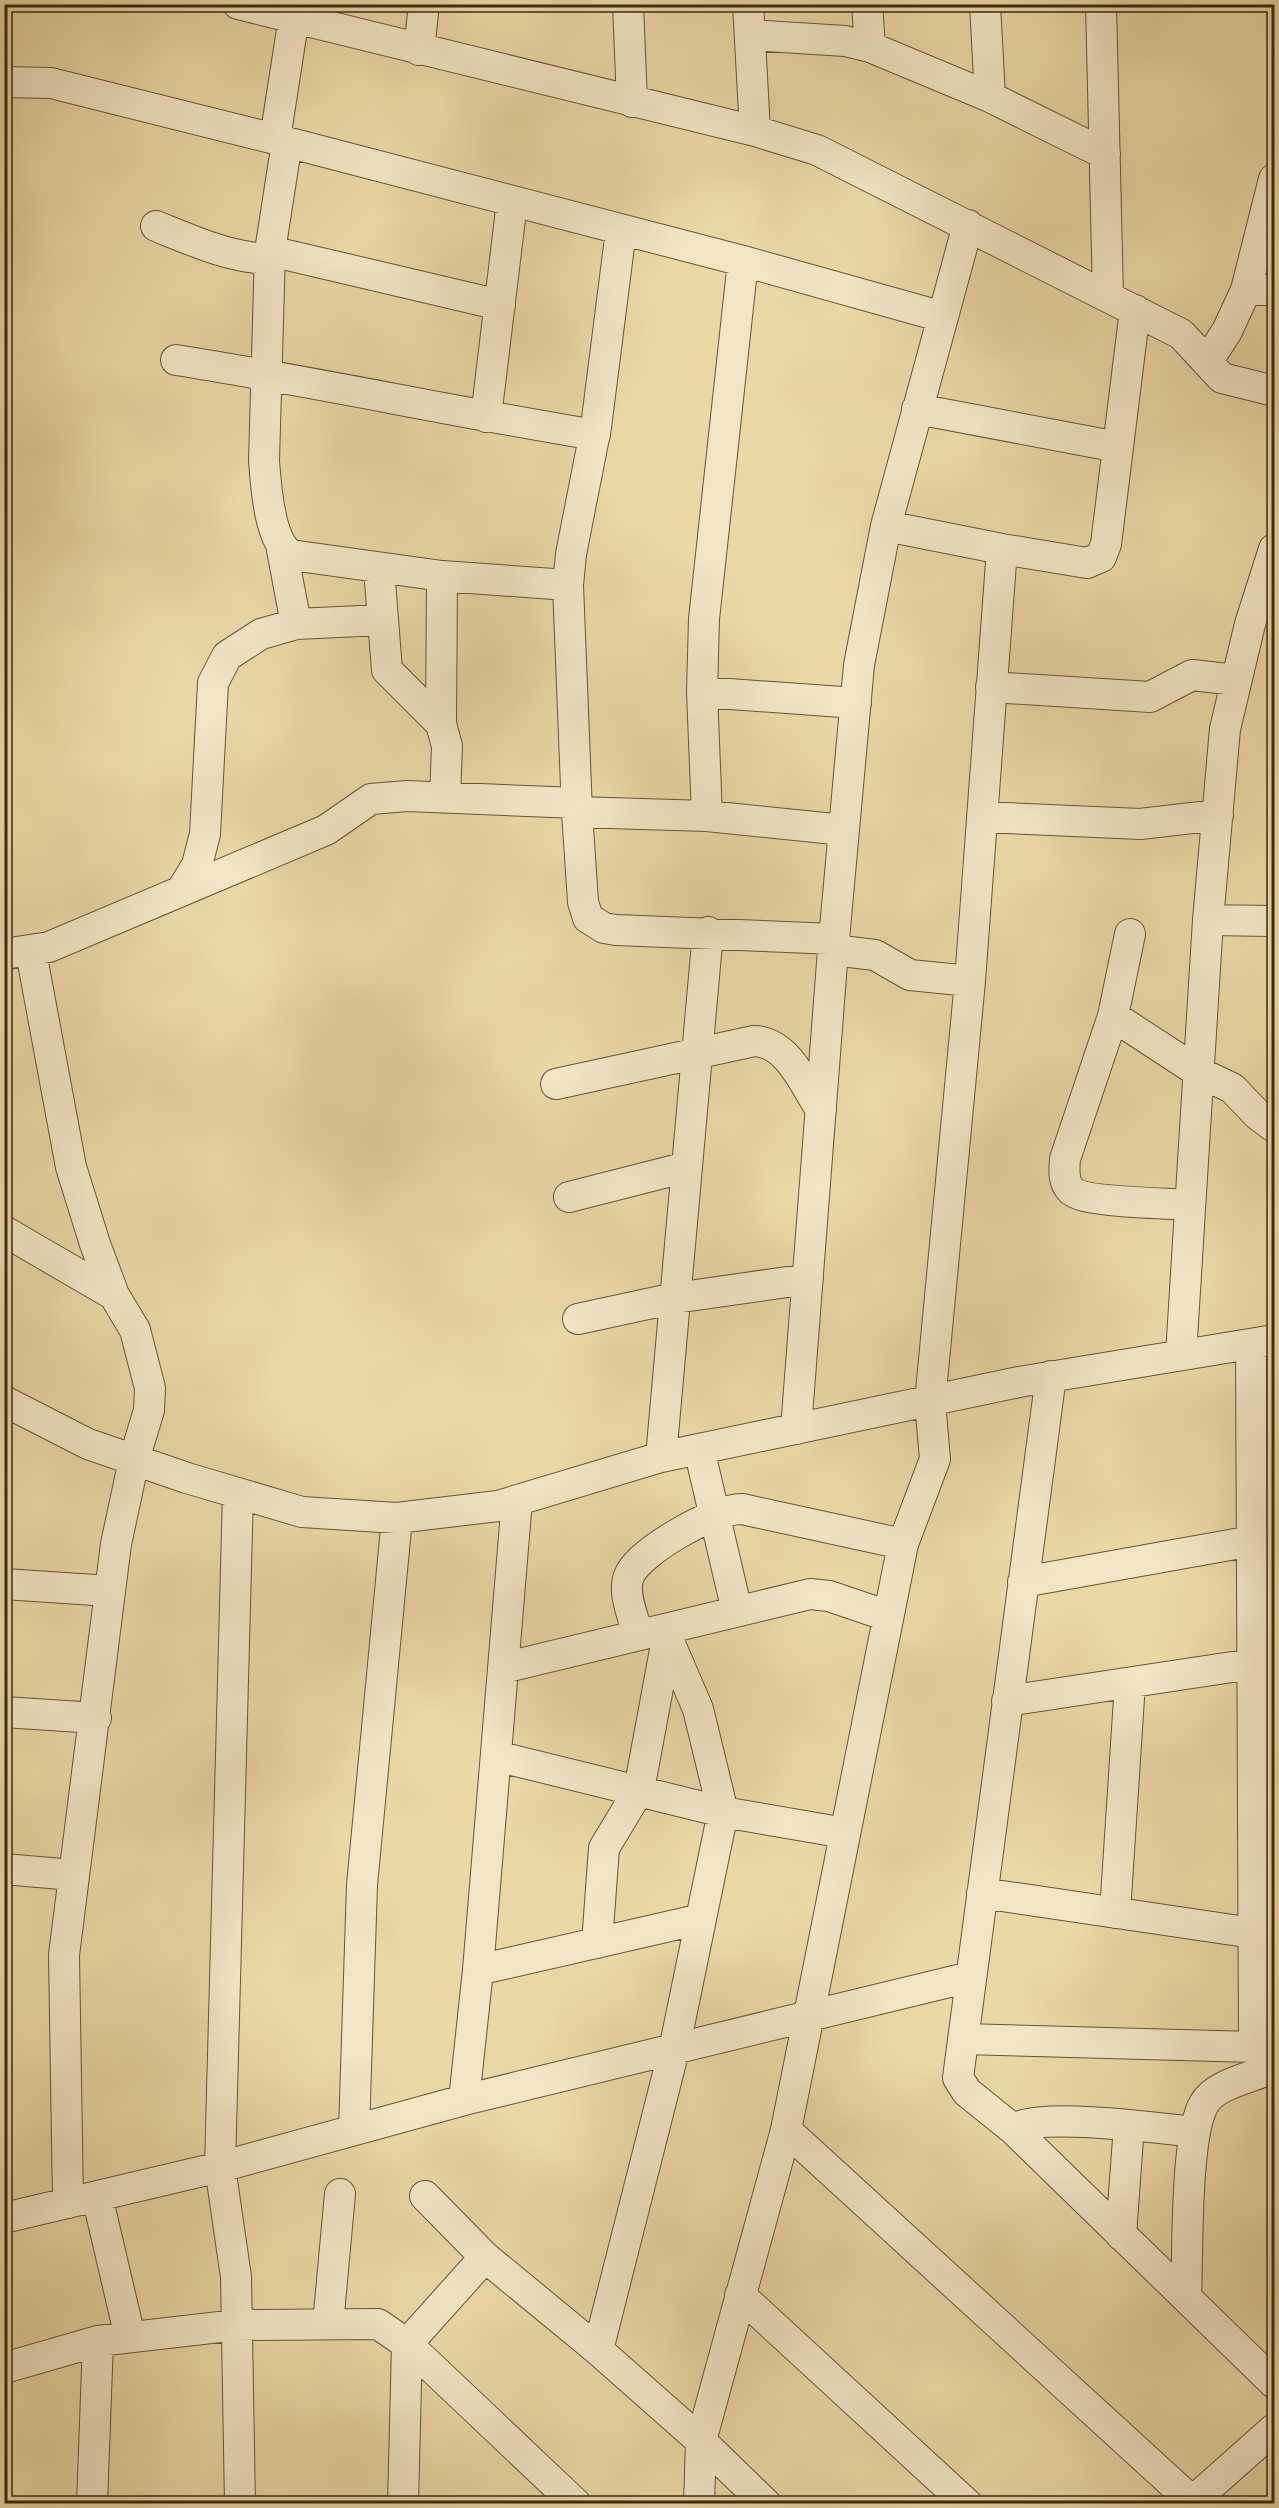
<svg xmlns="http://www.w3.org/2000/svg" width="1279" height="2508" font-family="'EB Garamond',serif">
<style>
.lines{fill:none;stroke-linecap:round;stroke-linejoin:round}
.minor-casing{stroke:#665539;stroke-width:32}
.minor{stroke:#f1e5c4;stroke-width:30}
</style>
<rect width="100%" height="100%" fill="#e9d7a5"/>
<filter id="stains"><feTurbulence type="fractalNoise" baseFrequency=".00333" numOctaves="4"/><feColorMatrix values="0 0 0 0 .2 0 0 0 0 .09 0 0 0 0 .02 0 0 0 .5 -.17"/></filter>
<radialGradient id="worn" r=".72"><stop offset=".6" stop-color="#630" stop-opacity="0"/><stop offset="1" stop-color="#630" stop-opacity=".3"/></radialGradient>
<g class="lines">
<g class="minor-casing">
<path id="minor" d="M 238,4 L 755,131 L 817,150 L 1181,334 L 1222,378 L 1274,391
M 628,4 L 632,102
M 748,4 L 755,131
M 867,4 L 870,47
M 985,4 L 990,97
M 1101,4 L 1108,296
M 750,35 L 845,41 L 870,47 L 990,97 L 1105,154
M 419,50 L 424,4
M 4,82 L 51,83 L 275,139 L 743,261 L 943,317
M 275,139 L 296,4
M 287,142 L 270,251 L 264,461 C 266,486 269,541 291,555 L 442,576 L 568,585
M 156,226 C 193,241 230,258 271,259
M 621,230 L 596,427 L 571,554 L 568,585 L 577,812 L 583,902 L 588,918 L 604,928 L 616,930 L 835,939
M 270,251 L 500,305
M 1246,290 L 1274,290
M 176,360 C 316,382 455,412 595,435
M 1207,362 L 1227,331 L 1246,290 L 1274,179
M 917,409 L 1118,447
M 486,417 L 512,202
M 886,526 L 1002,549
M 282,550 L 296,624
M 379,569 L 387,670 L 441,724 L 447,746 L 445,797
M 991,687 L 1150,697 L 1192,675 L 1236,680
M 702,692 L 856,703
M 441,724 L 442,576
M 577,812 L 707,816 L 844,830
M 707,816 L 702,692 L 704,619 L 743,261
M 982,817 L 1140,824 L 1218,815
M 183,888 L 197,865 L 205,834 L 213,683 L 227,656 L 261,634 L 296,624 L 382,620
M 1208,920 L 1274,921
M 1130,934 L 1113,1016 L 1065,1159 C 1064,1170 1063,1182 1071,1190 C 1083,1203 1169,1203 1190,1205
M 833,950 L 875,955 L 910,975 L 970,981
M 31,952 L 71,1167 L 95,1244 L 114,1295 L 135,1330 L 150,1388 L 149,1410 L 134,1460 L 116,1544 L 64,1955 L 68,2203
M 4,954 L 49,947 L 326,830 L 371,799 L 407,796 L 577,803
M 1113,1016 L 1200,1073 L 1232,1088 L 1258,1115 L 1274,1127
M 556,1084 L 754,1041 C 788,1042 804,1084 821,1110
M 569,1197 L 687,1167
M 4,1231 L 114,1295
M 578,1319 L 675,1298 L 808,1279
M 1251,1344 L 1254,2047 L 1268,2070
M 1181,1355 L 1208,920 L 1225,729 L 1250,624 L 1274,549
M 1051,1376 L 958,2078 L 967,2092 L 1013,2129 L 1274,2383
M 4,1401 L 88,1444 L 187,1478 L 302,1512 L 397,1518 L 498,1506 L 661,1457 L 1019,1382 L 1274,1340
M 796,1429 L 833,950 L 859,665 L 886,526 L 968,225
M 699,1449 L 737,1611
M 661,1457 L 708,932
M 238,1493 L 220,2167 L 236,2277 L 240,2504
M 1023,1582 L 1252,1541
M 4,1584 L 110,1591
M 638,1635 C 634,1618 622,1593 629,1576 C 639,1551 716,1508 742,1509 L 903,1544
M 503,1668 L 810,1594 L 829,1596 L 888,1616
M 1007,1701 L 1252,1664
M 4,1712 L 96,1718
M 496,1756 L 723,1812 L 845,1833
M 4,1869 L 73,1875
M 982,1893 L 1253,1933
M 1115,1913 L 1130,1683
M 597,1943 L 604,1848 L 639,1790 L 668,1634
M 478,1970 L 701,1919
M 963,2039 L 1254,2047
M 464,2100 L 478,1970 L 517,1500
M 1013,2129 C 1042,2112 1157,2128 1195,2132
M 354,2130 L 362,1885 L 397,1518
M 786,2130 L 1195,2504
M 97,2196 L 130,2337
M 425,2196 L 485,2257 L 598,2350 L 701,2441 L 699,2504
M 4,2218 L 220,2167 L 464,2100 L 970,1977
M 1121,2235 L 1129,2125
M 740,2295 L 967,2504
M 1186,2297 C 1188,2255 1185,2136 1204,2104 C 1214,2085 1249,2078 1268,2070 L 1274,2071
M 328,2324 L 340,2194
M 598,2350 L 674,2050 L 723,1812 L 698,1709 L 667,1637
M 4,2368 L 98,2341 L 237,2325 L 378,2324 L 407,2344 L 576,2504
M 1193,2501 L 1274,2429
M 92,2504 L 98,2341
M 403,2504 L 407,2344 L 485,2257
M 766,2504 L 701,2441 L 786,2130 L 903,1544 L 935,1459 L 930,1402 L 970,981 L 1002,549 L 1087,563 L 1101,557 L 1106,544 L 1135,310"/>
</g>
<use href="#minor" class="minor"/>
</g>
<rect width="1279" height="2508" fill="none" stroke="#e9d7a5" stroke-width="24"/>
<rect x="6" y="6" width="1267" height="2496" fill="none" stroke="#3a2a15" stroke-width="3"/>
<rect x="12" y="12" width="1255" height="2484" fill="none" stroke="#3a2a15" stroke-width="1.5"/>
<rect width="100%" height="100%" filter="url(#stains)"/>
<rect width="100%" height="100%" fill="url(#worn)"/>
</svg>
